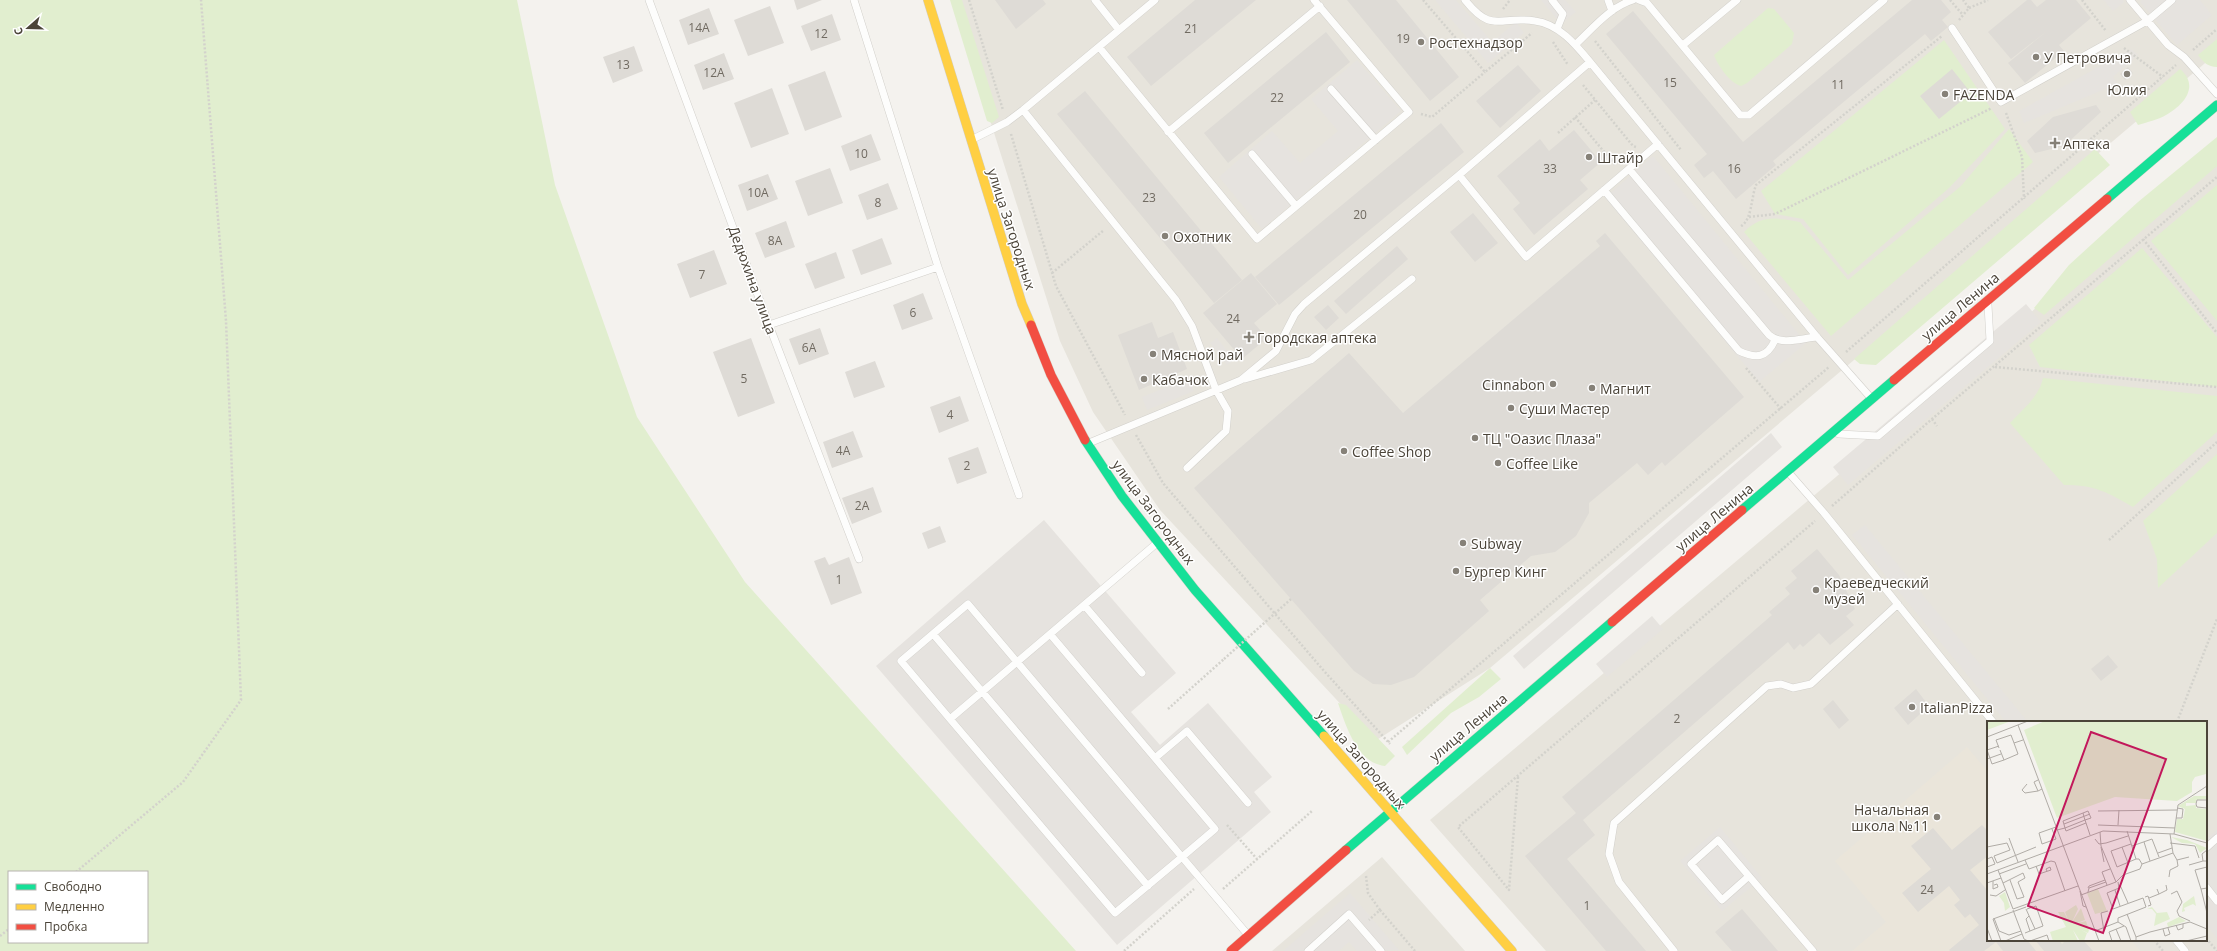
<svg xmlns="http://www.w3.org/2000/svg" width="2217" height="951" font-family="'Open Sans',sans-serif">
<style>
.residential{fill:#e7e4dc;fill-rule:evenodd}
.education{fill:#eae5da}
.green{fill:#e1eecf;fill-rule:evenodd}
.parking{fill:#e6e3df}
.building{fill:#dedbd6}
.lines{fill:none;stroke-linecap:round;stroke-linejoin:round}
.lane-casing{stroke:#d2d0cb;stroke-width:8}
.fast-casing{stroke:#d3cfc5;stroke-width:10}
.slow-casing{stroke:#d3cfc5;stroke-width:10}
.jam-casing{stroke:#d3cfc5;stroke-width:10}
.path{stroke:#d3d2cc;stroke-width:2.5;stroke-dasharray:2 2;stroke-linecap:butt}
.lane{stroke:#fdfdfc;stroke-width:7}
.fast{stroke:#16e098;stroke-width:9}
.slow{stroke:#ffcf43;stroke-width:9}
.jam{stroke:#f24e42;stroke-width:9}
.path-bridge{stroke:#d3d2cc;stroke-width:2.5;stroke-dasharray:2 2;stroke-linecap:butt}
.poi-dot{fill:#868178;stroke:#fff;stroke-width:1.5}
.labels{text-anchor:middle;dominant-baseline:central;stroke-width:3;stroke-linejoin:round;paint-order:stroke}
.number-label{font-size:12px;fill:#706a61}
.poi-label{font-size:14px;fill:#4b4439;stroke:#fff;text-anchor:start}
.street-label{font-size:14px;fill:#4b4439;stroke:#fff}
.inset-road{fill:none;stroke:#b0aca6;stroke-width:1}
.view{fill:#c2185b;fill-opacity:0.15;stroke:#c2185b;stroke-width:2}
.inset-edge{fill:none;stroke:#4b4439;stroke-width:2}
</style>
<rect width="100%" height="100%" fill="#f4f2ee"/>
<path class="residential" d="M 952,0 L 2217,0 L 2217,53 L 1490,668 L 1375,741 L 1160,510 L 1093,412 L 1060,341 Z
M 2217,155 L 2217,951 L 1546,951 L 1430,820 ZM 1988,722 L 2206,722 L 2206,940 L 1988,940 Z
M 1382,857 L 1465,951 L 1272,951 Z"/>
<path class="education" d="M 1967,747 L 1988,772 L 1988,940 L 2131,940 L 2140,951 L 1852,951 L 1886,922 L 1835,861 Z"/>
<path class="green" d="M 0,0 L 517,0 L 555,185 L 637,417 L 745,582 L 1076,951 L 0,951 ZM 9,872 L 147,872 L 147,942 L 9,942 Z
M 950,0 L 962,0 L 999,117 L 992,123 L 987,121 Z
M 1768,8 L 1774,9 L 1794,33 L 1792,44 L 1747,83 L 1741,86 C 1730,83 1718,66 1714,55 Z
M 2217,39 L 2217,67 C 2208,67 2203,62 2198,55 Z
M 1944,40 L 2005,129 L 1949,188 L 1848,275 L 1803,219 L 1775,214 L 1761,191 Z
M 2180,69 C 2200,86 2184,105 2166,115 C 2158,120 2147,122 2138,125 L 2130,112 Z
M 2009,129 L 2033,162 L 1831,336 L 1744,232 C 1762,214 1777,218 1800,222 L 1848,280 L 1961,186 Z
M 2217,137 L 2217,166 L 2044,315 L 2034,308 L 2069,265 L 2138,202 Z
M 2095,149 L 2110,165 L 1876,365 L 1860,364 L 1854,359 Z
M 2217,185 L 2217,321 L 2151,241 Z
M 2142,248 L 2217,337 L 2217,387 L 2040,367 L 2029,345 Z
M 2043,378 L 2217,396 L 2217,432 L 2133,507 C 2107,492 2095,485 2064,485 L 2010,423 C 2023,409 2039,397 2043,378 Z
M 2217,454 L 2217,533 L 2158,588 L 2157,559 L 2143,521 Z
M 1490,668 L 1501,679 L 1479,697 L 1451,713 L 1407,755 L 1402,747 Z
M 1338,703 L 1346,705 L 1395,756 L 1385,766 C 1357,763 1346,726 1338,703 Z"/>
<path class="parking" d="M 1435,0 L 1456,0 L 1492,42 L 1516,22 L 1524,33 L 1488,63 Z
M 1541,0 L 1565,0 L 1576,12 L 1561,24 Z
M 2104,0 L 2123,0 L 2124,2 L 2113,11 Z
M 2142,0 L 2200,0 L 2212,15 L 2177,45 L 2140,2 Z
M 2131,49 L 2138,55 L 2113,77 L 2117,84 L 2024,123 L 2019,111 Z
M 1357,60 L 1401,111 L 1262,229 L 1219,177 L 1272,131 L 1300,163 L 1338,131 L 1311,99 Z
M 1653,156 L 1806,343 L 1759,382 L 1605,198 Z
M 2026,304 L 2041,322 L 1848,485 L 1833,467 Z
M 1217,338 L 1234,360 L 1227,365 L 1210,343 Z
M 1189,378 L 1194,391 L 1147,410 L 1142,397 Z
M 1771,433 L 1782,447 L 1524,669 L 1513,656 Z
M 1044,520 L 1176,673 L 1131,712 L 1160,745 L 1208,703 L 1272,777 L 1254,792 L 1271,812 L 1117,945 L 876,666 Z
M 1865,525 L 2028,722 L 2006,722 L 1852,535 Z
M 1652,616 L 1663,629 L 1607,677 L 1596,664 Z
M 1720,827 L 1762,878 L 1722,911 L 1680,861 Z
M 2217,830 L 2217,938 L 2206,925 L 2206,839 Z
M 1350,893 L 1399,950 L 1357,951 L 1349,942 L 1339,951 L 1283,951 Z"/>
<path class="building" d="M 794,0 L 822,0 L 797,10 Z
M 995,0 L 1043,0 L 1046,4 L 1016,29 Z
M 1195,0 L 1256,0 L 1151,86 L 1127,57 Z
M 1347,0 L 1396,0 L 1459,77 L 1430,101 Z
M 1912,0 L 1941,0 L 1951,12 L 1942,20 L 1948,27 L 1931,41 L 1925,34 L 1773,161 L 1776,165 L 1736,199 L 1713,171 L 1704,178 L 1694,165 L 1707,154 L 1606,34 L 1633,11 L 1743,142 Z
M 2027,0 L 2031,0 L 2037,7 L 2046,0 L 2076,0 L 2091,18 L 2059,45 L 2064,51 L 2025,83 L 2008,63 L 2047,31 L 2011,59 L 1988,32 Z
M 770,6 L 784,43 L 748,56 L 734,20 Z
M 709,8 L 719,34 L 688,45 L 679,20 Z
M 832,14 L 841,40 L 811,51 L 801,26 Z
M 1326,32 L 1350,62 L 1228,163 L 1204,133 Z
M 634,46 L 643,71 L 613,83 L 603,57 Z
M 724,53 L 734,79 L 703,90 L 694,65 Z
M 1518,65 L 1541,91 L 1500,128 L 1476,101 Z
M 2128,67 L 2133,73 L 2125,80 L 2120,74 Z
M 1952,69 L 1971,93 L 1939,119 L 1920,96 Z
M 825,71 L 842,117 L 805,131 L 788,85 Z
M 772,88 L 789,134 L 751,148 L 734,103 Z
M 1085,91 L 1242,280 L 1214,303 L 1057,114 Z
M 2096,105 L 2101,112 L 2064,146 L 2035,153 L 2027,141 L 2053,117 Z
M 1441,123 L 1464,152 L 1279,305 L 1255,277 Z
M 1574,130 L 1601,162 L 1580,180 L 1588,189 L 1534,235 L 1513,209 L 1520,203 L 1497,176 L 1540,139 L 1549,151 Z
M 871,134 L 881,160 L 850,171 L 841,146 Z
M 830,168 L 843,203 L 808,216 L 795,181 Z
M 768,174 L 778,199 L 747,211 L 738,185 Z
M 888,183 L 898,209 L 867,220 L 858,195 Z
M 1473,213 L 1498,243 L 1475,262 L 1450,232 Z
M 786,221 L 795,247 L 765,258 L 755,233 Z
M 1605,233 L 1744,397 L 1665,466 L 1662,462 L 1648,475 L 1637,463 L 1589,503 L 1589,513 L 1576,536 L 1555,552 L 1531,556 L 1480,600 L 1489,611 L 1414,677 L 1391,685 L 1373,684 L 1354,671 L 1194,488 L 1349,353 L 1403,413 L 1600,246 L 1596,241 Z
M 882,238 L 892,264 L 861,275 L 852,250 Z
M 1397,246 L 1408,259 L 1346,314 L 1334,301 Z
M 714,250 L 727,284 L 690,298 L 677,264 Z
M 836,252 L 845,278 L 815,289 L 805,264 Z
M 1251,273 L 1277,304 L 1254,323 L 1267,338 L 1242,359 L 1203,313 Z
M 923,293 L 933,319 L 902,330 L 893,305 Z
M 1328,305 L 1339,318 L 1326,330 L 1314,317 Z
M 1152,322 L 1158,338 L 1173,332 L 1187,369 L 1139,390 L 1118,335 Z
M 820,328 L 829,354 L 799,365 L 789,339 Z
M 751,338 L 775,403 L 738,417 L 713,352 Z
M 875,361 L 885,387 L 854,398 L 845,372 Z
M 960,396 L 969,421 L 939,433 L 930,407 Z
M 853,431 L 863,457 L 832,468 L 823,442 Z
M 978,447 L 987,473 L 957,484 L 948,458 Z
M 873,487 L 882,512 L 852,524 L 842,498 Z
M 940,526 L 946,542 L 928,549 L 922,533 Z
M 1817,549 L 1839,575 L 1855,609 L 1846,616 L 1854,625 L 1830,645 L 1819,633 L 1803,647 L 1800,644 L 1794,650 L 1788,642 L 1583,820 L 1595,835 L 1567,859 L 1646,951 L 1606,951 L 1525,856 L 1576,813 L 1562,797 L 1772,615 L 1769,612 L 1790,594 L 1785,588 L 1797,578 L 1791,571 Z
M 825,557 L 829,565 L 849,557 L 862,593 L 831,605 L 814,561 Z
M 2108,655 L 2118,667 L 2101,681 L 2091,669 Z
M 1916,689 L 1929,706 L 1908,725 L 1894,708 Z
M 1833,700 L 1849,720 L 1839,729 L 1823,709 Z
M 1982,825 L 1988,831 L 1988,856 L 1970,870 L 1988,891 L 1988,940 L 2027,940 L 2036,951 L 2003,951 L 1996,942 L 1984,951 L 1950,951 L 1949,950 L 1979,925 L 1970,914 L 1965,918 L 1954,905 L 1960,900 L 1949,886 L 1918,912 L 1902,893 L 1931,869 L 1911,846 L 1933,828 L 1952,850 Z
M 1742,909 L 1778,951 L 1732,951 L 1715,932 Z
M 2035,940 L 2059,940 L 2062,944 L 2066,940 L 2083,940 L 2093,951 L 2044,951 Z"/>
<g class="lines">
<g class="lane-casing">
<path id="lane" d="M 649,0 L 769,325 L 859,559
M 854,0 L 938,267 L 1019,495
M 1095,0 L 1119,30
M 1552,0 L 1563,14 L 1557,29
M 1608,0 L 1612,11
M 1639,0 L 1647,3 L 1740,115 L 1749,115 L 1884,0
M 2130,0 L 2168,45 L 2184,57 L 2217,94
M 1952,28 L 2001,102 L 2147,21 L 2172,0
M 1576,44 C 1593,28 1610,7 1633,0
M 1683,45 L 1737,0
M 1099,47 L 1257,239 L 1409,112 L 1314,0
M 1590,62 L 1817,337 L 1871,398
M 1331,89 L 1376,140
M 1023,110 L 1176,300 L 1192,326 L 1216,390 L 1228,411 L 1226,431 L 1187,468
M 1168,132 L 1320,6
M 973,139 L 1007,122 L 1023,110 L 1155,0
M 1252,154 L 1296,206
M 1629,169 L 1769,335 C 1782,346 1802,338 1817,337
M 1459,175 L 1526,257 L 1658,144
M 1604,190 L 1739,351 C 1756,359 1767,358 1775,340
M 769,325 L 938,267
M 1245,379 L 1311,360 L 1412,279
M 1839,434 L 1878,436 L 1990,341 L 1988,305
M 1089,443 L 1241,380 L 1276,351 L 1295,314 L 1304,304 L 1459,175 L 1590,62 C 1576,45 1559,24 1535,21 C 1499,15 1493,35 1465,0
M 1789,473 L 1824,513 L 1993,722
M 1157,543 L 1050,634 L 1215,829 L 1182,857 L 1248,935
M 1084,605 L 1142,673
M 933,634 L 1148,886
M 950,719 L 901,661 L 968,604 L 1182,857 L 1115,913 L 950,719 C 983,691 1017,662 1050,634
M 1155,758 L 1187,731 L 1248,803
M 2206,848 L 2217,838
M 1749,876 L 1722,900 L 1691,864 L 1718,840 L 1813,951
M 2206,887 L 2217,901
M 2176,940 L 2185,951
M 1308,951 L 1349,914 L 1381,951
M 1674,951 L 1619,882 L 1609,854 L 1614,823 L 1767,686 L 1781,684 L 1793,688 L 1811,684 L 1898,604"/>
</g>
<g class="fast-casing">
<path id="fast" d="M 2107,199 L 2217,105
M 1085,440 L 1122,496 L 1195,590 L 1324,736
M 1742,510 L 1894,380
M 1346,850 L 1612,622"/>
</g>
<g class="slow-casing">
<path id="slow" d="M 928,0 L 1022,304 L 1031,325
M 1324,736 L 1512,951"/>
</g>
<g class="jam-casing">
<path id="jam" d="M 1031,325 L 1051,375 L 1085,440
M 1894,380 L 2107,199
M 1612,622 L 1742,510
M 1231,951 L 1346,850"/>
</g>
<path class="path" d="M 969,0 L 1003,110
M 1423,0 L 1485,72 L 1532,33
M 1950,0 L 1963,15
M 2082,0 L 2106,31
M 1969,8 L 1988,0
M 1503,9 L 1510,0
M 1959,20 L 1969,8 L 1963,0
M 1595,41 L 1681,150
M 1553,42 L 1568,65
M 2124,48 L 2163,77
M 2193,50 L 2217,29
M 1583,85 L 1633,146 L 1636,147
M 2006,113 L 2022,157 L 2024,199
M 1421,114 L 1432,117 L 1485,72
M 1575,117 L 1616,166
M 1558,133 L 1595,100
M 1011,134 L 1056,286 L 1125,415
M 1749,217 L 1775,214 L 1992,108
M 1741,226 C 1752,220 1751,198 1756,185 L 1942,36
M 2143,239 L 2217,333
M 1052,273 L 1104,230
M 1846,352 L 2176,65
M 1995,367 L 2217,387
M 1746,368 L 1781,409
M 1932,419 L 1937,426
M 1136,435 L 1163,483 L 1324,671 L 1390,744
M 1832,506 L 1932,419 L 2217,177
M 2109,540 L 2217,442
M 1168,709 L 1224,659
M 2177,722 L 2217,619
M 1388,742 L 1829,367
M 1518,777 L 1509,890 L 1458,827 L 1815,521
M 1227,825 L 1257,859
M 76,872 L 183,782 L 241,700 L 226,321 L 201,0
M 1366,876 L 1368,893 L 1380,910 L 1369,920
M 1223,889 L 1312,811
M 1380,910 L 1415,951
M 0,936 L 9,929
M 2206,938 L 2217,951
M 2154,940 L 2163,951
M 1124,951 L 1194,889"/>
<use href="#lane" class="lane"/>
<use href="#fast" class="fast"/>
<use href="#slow" class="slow"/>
<use href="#jam" class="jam"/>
<path class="path-bridge" d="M 1224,659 L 1291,599"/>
</g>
<g class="poi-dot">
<circle cx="1421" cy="42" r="4"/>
<circle cx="2036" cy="57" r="4"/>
<circle cx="2127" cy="74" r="4"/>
<circle cx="1945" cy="94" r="4"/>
<path d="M2053 137h4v4h4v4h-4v4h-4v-4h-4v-4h4z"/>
<circle cx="1589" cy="157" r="4"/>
<circle cx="1165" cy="236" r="4"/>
<path d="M1247 331h4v4h4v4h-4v4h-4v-4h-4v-4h4z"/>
<circle cx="1153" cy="354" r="4"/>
<circle cx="1144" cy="379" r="4"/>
<circle cx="1553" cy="384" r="4"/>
<circle cx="1592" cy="388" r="4"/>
<circle cx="1511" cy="408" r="4"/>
<circle cx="1475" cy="438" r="4"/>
<circle cx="1344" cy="451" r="4"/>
<circle cx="1498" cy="463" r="4"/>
<circle cx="1463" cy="543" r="4"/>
<circle cx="1456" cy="571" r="4"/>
<circle cx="1816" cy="590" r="4"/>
<circle cx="1912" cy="707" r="4"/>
<circle cx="1937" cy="817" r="4"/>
</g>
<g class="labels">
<g class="number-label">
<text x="699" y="27">14А</text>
<text x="1191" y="28">21</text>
<text x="821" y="33">12</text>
<text x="1403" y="38">19</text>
<text x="623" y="64">13</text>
<text x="714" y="72">12А</text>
<text x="1670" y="82">15</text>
<text x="1838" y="84">11</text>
<text x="1277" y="97">22</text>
<text x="861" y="153">10</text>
<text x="1550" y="168">33</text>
<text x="1734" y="168">16</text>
<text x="758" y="192">10А</text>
<text x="1149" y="197">23</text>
<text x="878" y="202">8</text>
<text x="1360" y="214">20</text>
<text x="775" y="240">8А</text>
<text x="702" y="274">7</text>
<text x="913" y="312">6</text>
<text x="1233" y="318">24</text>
<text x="809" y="347">6А</text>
<text x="744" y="378">5</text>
<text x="950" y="414">4</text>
<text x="843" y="450">4А</text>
<text x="967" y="465">2</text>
<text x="862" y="505">2А</text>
<text x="839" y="579">1</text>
<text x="1677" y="718">2</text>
<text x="1927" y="889">24</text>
<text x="1587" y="905">1</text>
</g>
<g class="poi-label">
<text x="1429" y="42">Ростехнадзор</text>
<text x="2044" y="57">У Петровича</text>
<text x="2127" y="89" text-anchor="middle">Юлия</text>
<text x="1953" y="94">FAZENDA</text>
<text x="2063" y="143">Аптека</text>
<text x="1597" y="157">Штайр</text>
<text x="1173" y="236">Охотник</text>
<text x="1257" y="337">Городская аптека</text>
<text x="1161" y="354">Мясной рай</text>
<text x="1152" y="379">Кабачок</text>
<text x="1545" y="384" text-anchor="end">Cinnabon</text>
<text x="1600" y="388">Магнит</text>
<text x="1519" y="408">Суши Мастер</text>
<text x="1483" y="438">ТЦ "Оазис Плаза"</text>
<text x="1352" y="451">Coffee Shop</text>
<text x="1506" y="463">Coffee Like</text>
<text x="1471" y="543">Subway</text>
<text x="1464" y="571">Бургер Кинг</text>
<text x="1824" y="582">Краеведческий<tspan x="1824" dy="16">музей</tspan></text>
<text x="1920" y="707">ItalianPizza</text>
<text x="1929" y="809" text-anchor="end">Начальная<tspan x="1929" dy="16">школа №11</tspan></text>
</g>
<g class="street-label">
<text transform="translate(1012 229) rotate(72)">улица Загородных</text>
<text transform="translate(753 280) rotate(70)">Дедюхина улица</text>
<text transform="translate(1960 306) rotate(-40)">улица Ленина</text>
<text transform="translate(1154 512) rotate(53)">улица Загородных</text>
<text transform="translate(1714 517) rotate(-40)">улица Ленина</text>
<text transform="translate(1468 727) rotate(-40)">улица Ленина</text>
<text transform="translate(1362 759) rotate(49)">улица Загородных</text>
</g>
</g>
<g transform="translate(1987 721)">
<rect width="220" height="220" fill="#f4f2ee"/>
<path d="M 0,0 L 24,0 L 0,9 ZM 58,0 L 220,0 L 220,55 L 219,53 L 208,56 L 205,61 L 205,71 L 190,80 L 128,76 L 70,97 L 37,9 ZM 207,75 L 220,75 L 219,78 L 209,79 L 209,82 L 199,82 L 199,85 L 209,84 L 209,87 L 219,88 L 220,120 L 188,111 L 190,98 L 196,98 L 198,88 L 191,85 ZM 184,116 L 200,119 L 220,127 L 213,132 L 208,123 L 195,122 ZM 111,168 L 120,190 L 108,193 L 100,172 ZM 18,171 L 23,186 L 18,190 L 17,182 L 12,175 ZM 207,175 L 209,185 L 206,183 L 197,187 L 198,190 L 195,191 L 196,183 ZM 89,184 L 91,188 L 85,201 L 94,187 L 98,199 L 87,203 L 99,200 L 102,209 L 101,212 L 94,209 L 100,212 L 97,220 L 93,220 L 86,209 L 91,220 L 66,220 L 63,211 L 79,206 L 71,191 L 77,191 L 82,201 L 78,191 ZM 165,186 L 170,192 L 180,191 L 183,198 L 167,205 L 169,193 L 165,188 L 160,188 ZM 192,196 L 199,200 L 181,206 L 180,202 Z" fill="#e1eecf"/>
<path class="inset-road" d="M 31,4 L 112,220M 0,16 L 41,0M 12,25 L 0,29 L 5,43 L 17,39M 12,27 L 9,19 L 24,14 L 27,22M 13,29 L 17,39 L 31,33 L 27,22 L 36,19M 0,38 L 14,33M 51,59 L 47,61 L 51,70 L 55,68M 40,63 L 35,69 L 38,72 L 51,70M 220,79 L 210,79 L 209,83 L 210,86 L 220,87M 111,90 L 190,89M 96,92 L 101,90 L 104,97 L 98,99 L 78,107 L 76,100 L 96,92 L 97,96 L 99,102M 189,97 L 195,97 L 196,88 L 190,87M 77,103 L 103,93M 111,104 L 188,107M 131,104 L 132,89M 65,108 L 69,118 L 55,123 L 52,112 L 69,106M 70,109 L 78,107 L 79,110 L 99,102 L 103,114M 140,110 L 149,138 L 152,138 L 155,143M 113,111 L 114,125 L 129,161 L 136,154 L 153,148 L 155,143 L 186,132 L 183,113M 187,113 L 191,84 L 220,65M 22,117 L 31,141M 108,118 L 112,123 L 119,122 L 141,115M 157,121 L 163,140M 183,122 L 208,125 L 212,137M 144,123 L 124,130 L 130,146 L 149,138M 145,125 L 165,118 L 172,136M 0,126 L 20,122 L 23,129 L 7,135 L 10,142 L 49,126M 114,126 L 117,141M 135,126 L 141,142M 220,129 L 215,133 L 216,140 L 220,140M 171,132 L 185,127M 186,132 L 190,139 L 202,136M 0,138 L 5,136 L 8,143 L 0,146M 38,139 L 42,148 L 64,140 L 68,141 L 78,170M 202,144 L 216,140M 49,145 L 52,153 L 64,149 L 63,146 L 59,148 L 60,150M 220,146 L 208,149 L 214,168 L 220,167M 11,149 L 26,188 L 91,165M 0,153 L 116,110 L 187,113 L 220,122M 12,153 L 39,143M 182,156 L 183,149 L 191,145 L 190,139M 6,160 L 6,168 L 11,166 L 10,163 L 7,164M 131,161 L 132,167 L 120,172 L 126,188 L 156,177 L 159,186M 0,162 L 14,157M 16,162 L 36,152 L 38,157 L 31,161 L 37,176 L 30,178 L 23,159M 120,164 L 115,151 L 123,148M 133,164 L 141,182M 101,167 L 102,165 L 118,159M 214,168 L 220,192M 128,169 L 133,185M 93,170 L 96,185 L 99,186M 101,171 L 102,167 L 119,161M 172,173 L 180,169 L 179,164M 184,173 L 190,170 L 195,181 L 190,190 L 192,195 L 203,200M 3,174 L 9,175 L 18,169M 94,174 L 129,161M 158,176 L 161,175 L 164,184 L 161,185M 162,177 L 172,173 L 170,168M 40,188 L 49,185 L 56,205 L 48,208M 26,189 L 37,218 L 41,220M 140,193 L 149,216M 42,195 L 39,198 L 43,210M 7,197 L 12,210 L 22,214 L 34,210M 131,201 L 131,197 L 159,186M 189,204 L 191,209 L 196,207 L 196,203M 0,207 L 5,220M 129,208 L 134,220M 176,208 L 178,215 L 183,213 L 181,207M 108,210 L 131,201 L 139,206 L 144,220M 117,210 L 114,192 L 121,190M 38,212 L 48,208 L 39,188M 14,220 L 6,198 L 39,186M 18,220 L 35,213M 43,220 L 60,214 L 62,220M 125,220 L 122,211 L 137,205M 149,220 L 149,216 L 163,211 L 203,201 L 220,208M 199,220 L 220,215"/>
<path class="view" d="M 104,11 L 179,38 L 116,212 L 41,185 Z"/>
<rect width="220" height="220" class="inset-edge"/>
</g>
<rect x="8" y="871" width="140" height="72" fill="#ffffff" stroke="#b7b4b0"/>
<rect x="16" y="884" width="20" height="6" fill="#16e098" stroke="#b7b4b0"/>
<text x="44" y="891" font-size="12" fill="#4b4439">Свободно</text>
<rect x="16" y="904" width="20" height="6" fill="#ffcf43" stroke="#b7b4b0"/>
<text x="44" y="911" font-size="12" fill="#4b4439">Медленно</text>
<rect x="16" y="924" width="20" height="6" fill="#f24e42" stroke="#b7b4b0"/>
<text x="44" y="931" font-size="12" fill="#4b4439">Пробка</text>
<g transform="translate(28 28) rotate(250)" stroke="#ffffff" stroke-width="3" paint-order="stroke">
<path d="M0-3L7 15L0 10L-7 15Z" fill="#4b4439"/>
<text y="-6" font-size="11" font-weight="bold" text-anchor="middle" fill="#4b4439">С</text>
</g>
</svg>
